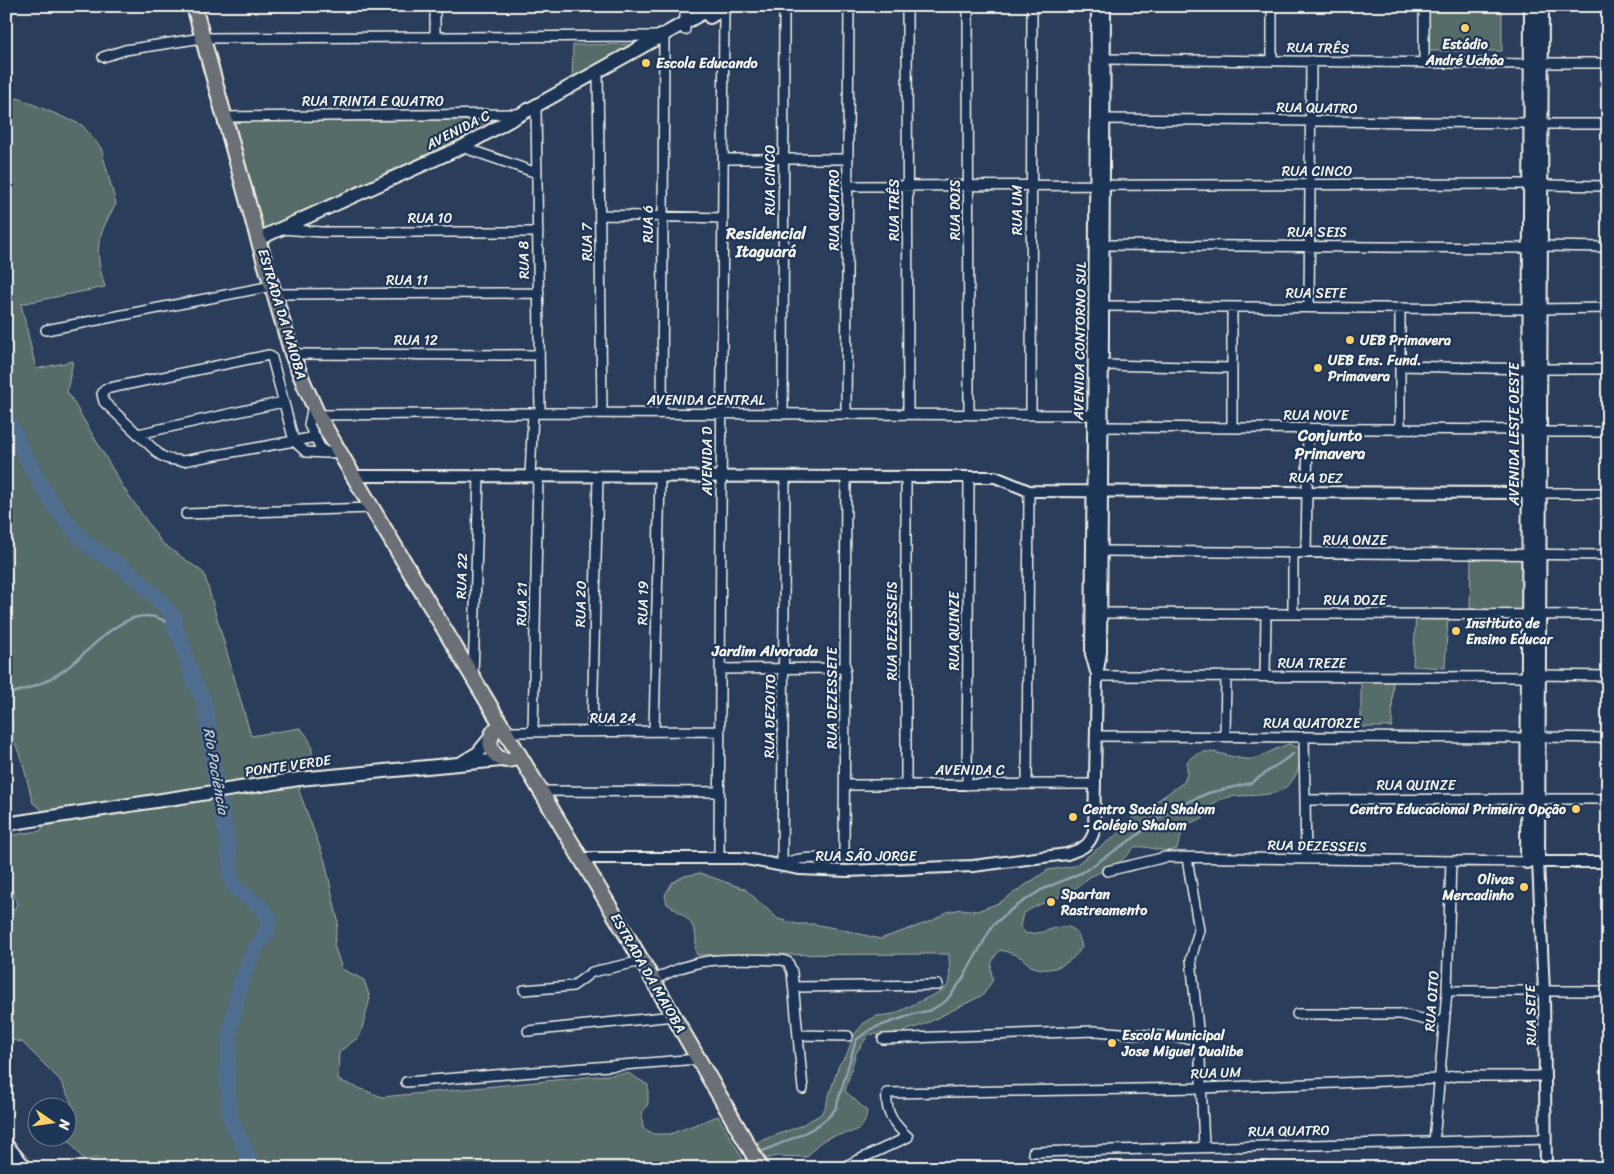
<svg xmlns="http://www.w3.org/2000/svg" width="1614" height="1174" font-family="Sriracha,sans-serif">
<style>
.green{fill:#576c67;stroke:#a6aea8}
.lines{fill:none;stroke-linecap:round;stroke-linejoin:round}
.stream{stroke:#92a2b3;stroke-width:2.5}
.river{stroke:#506d8f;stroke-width:16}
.minor-casing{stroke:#f4f1e8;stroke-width:12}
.tertiary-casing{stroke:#f4f1e8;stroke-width:14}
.secondary-casing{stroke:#f4f1e8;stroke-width:16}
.primary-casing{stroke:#f4f1e8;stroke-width:18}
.minor{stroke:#1d3557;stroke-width:9}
.tertiary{stroke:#1d3557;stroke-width:10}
.secondary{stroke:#1d3557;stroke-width:12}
.primary{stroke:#6b6f75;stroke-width:14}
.poi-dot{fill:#ffd166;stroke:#1d3557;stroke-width:2}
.labels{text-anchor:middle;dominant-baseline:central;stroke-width:4.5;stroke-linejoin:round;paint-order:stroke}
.poi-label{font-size:14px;font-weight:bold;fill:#f4f1e8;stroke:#1d3557;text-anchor:start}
.street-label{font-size:14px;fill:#f4f1e8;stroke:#1d3557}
.neighbourhood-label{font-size:15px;font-weight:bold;fill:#f4f1e8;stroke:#1d3557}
.water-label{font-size:15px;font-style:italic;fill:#bbc3c9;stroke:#1d3557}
.quarter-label{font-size:16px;font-weight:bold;fill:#f4f1e8;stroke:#1d3557}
</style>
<rect width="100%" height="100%" fill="#2a3e5b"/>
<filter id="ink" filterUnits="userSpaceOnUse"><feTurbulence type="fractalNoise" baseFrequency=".02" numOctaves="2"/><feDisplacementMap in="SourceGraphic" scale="10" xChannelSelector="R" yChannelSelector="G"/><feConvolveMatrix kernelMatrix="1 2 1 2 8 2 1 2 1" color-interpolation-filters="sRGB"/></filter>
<g filter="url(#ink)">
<path class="green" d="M 1428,6 L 1502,6 L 1502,51 L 1427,51 Z
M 637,44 L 572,81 L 573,45 Z
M 18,98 L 82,125 L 101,148 L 116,204 C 96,238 94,249 105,287 L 21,304 L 36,369 L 73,361 L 67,391 L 123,487 L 162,543 L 204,573 L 251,736 L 300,728 C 322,749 309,767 299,791 L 325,861 L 338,921 L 334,945 L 342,969 L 364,980 L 370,998 L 360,1036 L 339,1052 L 338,1080 L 382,1097 L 628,1073 L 648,1085 L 648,1103 L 642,1114 L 643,1128 L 654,1134 L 670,1134 L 718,1116 L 748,1168 L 109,1168 L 103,1158 L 84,1160 L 66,1137 L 68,1118 L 75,1110 L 60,1080 L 22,1042 L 6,1039 L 6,922 L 17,904 L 11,886 L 6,885 L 6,836 L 40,831 L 51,816 L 33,803 L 23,764 L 12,735 L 13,718 L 6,711 L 6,102 Z
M 500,120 L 262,231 L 235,122 Z
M 1471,557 L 1523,558 L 1524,610 L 1470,609 Z
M 1416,614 L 1448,616 L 1445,668 L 1413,666 Z
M 1361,678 L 1393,679 L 1392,727 L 1361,727 Z
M 1289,744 L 1302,749 C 1296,829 1220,769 1203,819 C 1184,822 1182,832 1177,849 C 1162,854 1150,845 1134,847 C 1120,865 1113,866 1094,875 C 1086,878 1078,888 1068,893 C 1053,900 1037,904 1023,914 L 1020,926 L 1025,933 C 1048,938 1074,908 1082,947 C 1071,964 1051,975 1031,966 C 1028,964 1025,961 1022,958 C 1016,954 1007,952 1000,950 C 991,960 989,967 993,980 L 983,995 L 925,1024 L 894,1035 L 869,1034 L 856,1053 L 845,1091 L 867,1111 C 865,1139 841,1130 824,1140 C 817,1144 812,1150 807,1157 L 777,1156 L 766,1159 L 757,1142 L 798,1127 L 820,1115 L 825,1108 L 839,1065 L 847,1054 L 854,1035 L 864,1023 L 877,1016 L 894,1014 L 945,989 L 950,982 L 949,954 L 697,955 C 694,949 696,946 696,940 C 695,920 682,914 667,904 L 665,895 L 672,883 L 684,876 L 700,873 L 745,889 L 778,919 L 797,924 L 813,924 L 840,929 L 880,939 L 932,921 L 947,912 L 961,909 L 977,911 L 999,903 L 1048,870 L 1074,866 L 1114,837 L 1130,820 L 1184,782 L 1187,774 L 1187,762 C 1205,740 1229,761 1253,759 C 1259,758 1278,747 1289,744 Z"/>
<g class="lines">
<path class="stream" d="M 6,694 C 25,691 47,682 63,671 C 94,649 134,591 174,628
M 759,1153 C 783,1141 821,1131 836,1108 L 856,1040 L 871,1029 L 914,1014 L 931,1010 L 946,1001 L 962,980 L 993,925 L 1012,909 L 1041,890 L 1083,872 L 1135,837 L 1158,818 L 1190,801 L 1208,793 L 1251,783 L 1293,754
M 725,1168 L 749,1158"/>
<path class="river" d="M 6,415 C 28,464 51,513 93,549 C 99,554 106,557 113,561 C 135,576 159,597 175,619 L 174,628 L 180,638 L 192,676 L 203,699 L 207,716 L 214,774 L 229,849 L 231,880 L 238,890 L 261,907 L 269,917 L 267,931 L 254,950 L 240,985 L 231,1026 L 227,1071 L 230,1118 L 254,1168"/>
<g class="minor-casing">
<path id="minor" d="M 435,6 L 435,37
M 907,6 L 908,414
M 968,6 L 969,415
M 1424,6 L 1424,62
M 685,30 L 685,6
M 103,57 L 125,50 L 202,38 L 664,36 L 662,413
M 1105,59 L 1530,64
M 1272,61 L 1272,6
M 1542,63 L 1608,63
M 598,72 L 602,413
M 536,106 L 540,413
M 225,117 L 518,114
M 1105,119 L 1530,123
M 1541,124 L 1608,124
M 462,147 L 537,173
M 723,159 L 848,159
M 1541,185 L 1608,186
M 847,186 L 1530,184
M 600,215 L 723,218
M 281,229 L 322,232 L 538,232
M 1104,245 L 1530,248
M 1541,246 L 1608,247
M 275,294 L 539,293
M 1104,306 L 1529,309
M 1309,307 L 1311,61
M 1400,308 L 1400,430
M 1541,309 L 1608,308
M 46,330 L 272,286
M 292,354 L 539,355
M 1103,365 L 1232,368
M 1400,366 L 1529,369
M 1540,369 L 1608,369
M 313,405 L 309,425 L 321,449 L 328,453 L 340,452
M 783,414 L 784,6
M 846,414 L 849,6
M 318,415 L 533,413 L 1093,415
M 1031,415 L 1032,6
M 1103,427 L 1529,430
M 1232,428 L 1232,307
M 1540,432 L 1608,432
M 138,434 L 283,402
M 316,437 L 294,441 L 183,461 L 168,459 L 160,455 L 104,402 L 102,394 L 105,389 L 269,355 L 272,358 L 294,441 L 306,452 L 325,453
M 530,476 L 533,413
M 1540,493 L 1608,493
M 186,514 L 372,508
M 1102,551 L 1608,555
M 1306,553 L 1308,429
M 1102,613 L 1608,615
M 1293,613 L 1293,553
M 720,669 L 846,668
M 1539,675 L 1608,676
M 473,676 L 479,476
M 1097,676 L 1528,677
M 1265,676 L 1266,613
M 654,731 L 660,476
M 506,732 L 719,731
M 533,732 L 538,476
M 592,732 L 598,476
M 1096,736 L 1527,738
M 1225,736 L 1226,676
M 1304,737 L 1306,859
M 1539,737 L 1608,738
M 1027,784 L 1029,491
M 846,785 L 1095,784
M 906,785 L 906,477
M 967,785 L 969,477
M 541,791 L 719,792
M 1539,799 L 1608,799
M 1305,800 L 1527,799
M 719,857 L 724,6
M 1187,858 L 1199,930 L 1191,959 L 1199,1039 L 1204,1146
M 782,866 C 803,850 834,866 844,853 L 846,477
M 782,866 L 785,477
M 1107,871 L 1166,857 L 1527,862
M 653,981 C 699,954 731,959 782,960 L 788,962 L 792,972 L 803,1089
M 794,987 L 938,985
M 524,990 L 573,986 L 592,972 L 642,961
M 1447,991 L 1608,991
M 1297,1014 L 1401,1014 L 1431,1021 L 1444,1021
M 528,1031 L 674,1016
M 799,1035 L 848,1036
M 883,1039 L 1095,1031 L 1199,1039
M 406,1082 L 698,1059
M 1434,1142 L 1447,991 L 1451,861
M 1033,1152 L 1546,1139
M 841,1168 L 908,1137 C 894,1124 885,1113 887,1093 L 1202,1088 L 1439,1079 L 1455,1076 L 1545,1076"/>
</g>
<g class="tertiary-casing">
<path id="tertiary" d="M 354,476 L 995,477 L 1029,491 L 1535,493
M 1096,672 L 1091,654 L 1097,6
M 580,858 L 741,858 L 800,869 L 847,871 L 973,866 L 1067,854 C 1082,849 1090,846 1094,831 L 1097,676 L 1101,652 L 1105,6
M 1534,862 L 1608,862
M 1538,862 L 1544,992 L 1546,1168
M 6,1143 L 27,1168"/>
</g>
<g class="secondary-casing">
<path id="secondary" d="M 710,17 L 728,6
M 258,239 L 462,147 L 715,6
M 463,762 L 478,753 L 491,737
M 6,824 L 299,779 L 501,760
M 1527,862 L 1531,6
M 1538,862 L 1542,6"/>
</g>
<g class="primary-casing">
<path id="primary" d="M 194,6 L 258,239 L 292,354 L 304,384 L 318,415 L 372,508 L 642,961 L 761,1168
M 504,728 L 496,729 C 482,743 497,767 516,758 L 518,753"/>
</g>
<use href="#minor" class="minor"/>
<use href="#tertiary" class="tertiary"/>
<use href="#secondary" class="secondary"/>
<use href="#primary" class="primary"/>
</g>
</g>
<g class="poi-dot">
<circle cx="1465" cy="28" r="5"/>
<circle cx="646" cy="63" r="5"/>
<circle cx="1350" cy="340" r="5"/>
<circle cx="1318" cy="368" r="5"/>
<circle cx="1456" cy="631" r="5"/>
<circle cx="1576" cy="809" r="5"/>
<circle cx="1073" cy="817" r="5"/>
<circle cx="1524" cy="887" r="5"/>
<circle cx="1051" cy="902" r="5"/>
<circle cx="1112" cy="1043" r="5"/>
</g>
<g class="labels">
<g class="poi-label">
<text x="1465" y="44" text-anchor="middle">Estádio<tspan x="1465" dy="16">André Uchôa</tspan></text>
<text x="656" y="63">Escola Educando</text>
<text x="1360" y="340">UEB Primavera</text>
<text x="1328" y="360">UEB Ens. Fund.<tspan x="1328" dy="16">Primavera</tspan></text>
<text x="1466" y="623">Instituto de<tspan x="1466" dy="16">Ensino Educar</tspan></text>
<text x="1083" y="809">Centro Social Shalom<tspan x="1083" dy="16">- Colégio Shalom</tspan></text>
<text x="1566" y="809" text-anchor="end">Centro Educacional Primeira Opção</text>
<text x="1514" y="879" text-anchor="end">Olivas<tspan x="1514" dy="16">Mercadinho</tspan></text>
<text x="1061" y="894">Spartan<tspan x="1061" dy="16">Rastreamento</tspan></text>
<text x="1122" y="1035">Escola Municipal<tspan x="1122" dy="16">Jose Miguel Dualibe</tspan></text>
</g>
<g class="street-label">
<text transform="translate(1318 48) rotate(1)">RUA TRÊS</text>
<text x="373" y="101">RUA TRINTA E QUATRO</text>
<text transform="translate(1317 108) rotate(1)">RUA QUATRO</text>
<text transform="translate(458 130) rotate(-27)">AVENIDA C</text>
<text x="1317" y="171">RUA CINCO</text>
<text transform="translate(770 180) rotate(-90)">RUA CINCO</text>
<text transform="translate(834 210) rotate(-90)">RUA QUATRO</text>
<text transform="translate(894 210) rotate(-90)">RUA TRÊS</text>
<text transform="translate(955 210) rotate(-90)">RUA DOIS</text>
<text transform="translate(1017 210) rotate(-90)">RUA UM</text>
<text x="430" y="218">RUA 10</text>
<text transform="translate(648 224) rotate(-90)">RUA 6</text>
<text x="1317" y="232">RUA SEIS</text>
<text transform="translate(587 242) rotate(-90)">RUA 7</text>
<text transform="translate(524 260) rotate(-91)">RUA 8</text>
<text x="407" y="280">RUA 11</text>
<text x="1316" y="293">RUA SETE</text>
<text transform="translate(282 314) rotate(73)">ESTRADA DA MAIOBA</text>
<text x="416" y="340">RUA 12</text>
<text transform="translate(1080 341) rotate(-89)">AVENIDA CONTORNO SUL</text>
<text x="706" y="400">AVENIDA CENTRAL</text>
<text x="1316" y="415">RUA NOVE</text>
<text transform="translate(1514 434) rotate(-90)">AVENIDA LESTE OESTE</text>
<text transform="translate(707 461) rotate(-90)">AVENIDA D</text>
<text transform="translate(1316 478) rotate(1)">RUA DEZ</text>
<text x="1355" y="540">RUA ONZE</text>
<text transform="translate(462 576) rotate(-88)">RUA 22</text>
<text x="1355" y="600">RUA DOZE</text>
<text transform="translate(643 603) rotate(-89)">RUA 19</text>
<text transform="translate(522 604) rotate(-89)">RUA 21</text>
<text transform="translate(581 604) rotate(-89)">RUA 20</text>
<text transform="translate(892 631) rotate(-90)">RUA DEZESSEIS</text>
<text transform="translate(954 631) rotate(-90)">RUA QUINZE</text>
<text x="1312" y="663">RUA TREZE</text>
<text transform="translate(832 698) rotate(-90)">RUA DEZESSETE</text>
<text transform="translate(770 716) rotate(-89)">RUA DEZOITO</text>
<text x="613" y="718">RUA 24</text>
<text x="1312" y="723">RUA QUATORZE</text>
<text transform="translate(288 766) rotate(-8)">PONTE VERDE</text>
<text x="970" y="770">AVENIDA C</text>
<text x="1416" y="785">RUA QUINZE</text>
<text transform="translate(1317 846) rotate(1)">RUA DEZESSEIS</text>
<text x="866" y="856">RUA SÃO JORGE</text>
<text transform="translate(648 973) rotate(60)">ESTRADA DA MAIOBA</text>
<text transform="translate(1432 1001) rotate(-86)">RUA OITO</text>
<text transform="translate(1531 1015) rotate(-91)">RUA SETE</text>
<text transform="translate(1216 1073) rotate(-2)">RUA UM</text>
<text transform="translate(1289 1131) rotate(-1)">RUA QUATRO</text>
</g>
<g class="neighbourhood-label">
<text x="765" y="651">Jardim Alvorada</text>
</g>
<g class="water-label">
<text transform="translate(216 771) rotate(80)">Rio Paciência</text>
</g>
<g class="quarter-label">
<text x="766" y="233">Residencial<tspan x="766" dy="18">Itaguará</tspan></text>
<text x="1330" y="435">Conjunto<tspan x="1330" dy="18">Primavera</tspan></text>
</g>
</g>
<rect width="1614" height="1174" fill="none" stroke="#1d3557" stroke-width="25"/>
<rect x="12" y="12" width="1589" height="1149" fill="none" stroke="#f4f1e8" stroke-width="2" filter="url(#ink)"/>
<g transform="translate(52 1122) rotate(103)"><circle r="24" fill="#1d3557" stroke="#738091"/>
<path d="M0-4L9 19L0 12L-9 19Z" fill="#ffd166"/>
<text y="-8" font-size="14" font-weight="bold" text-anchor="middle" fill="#f4f1e8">N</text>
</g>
</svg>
